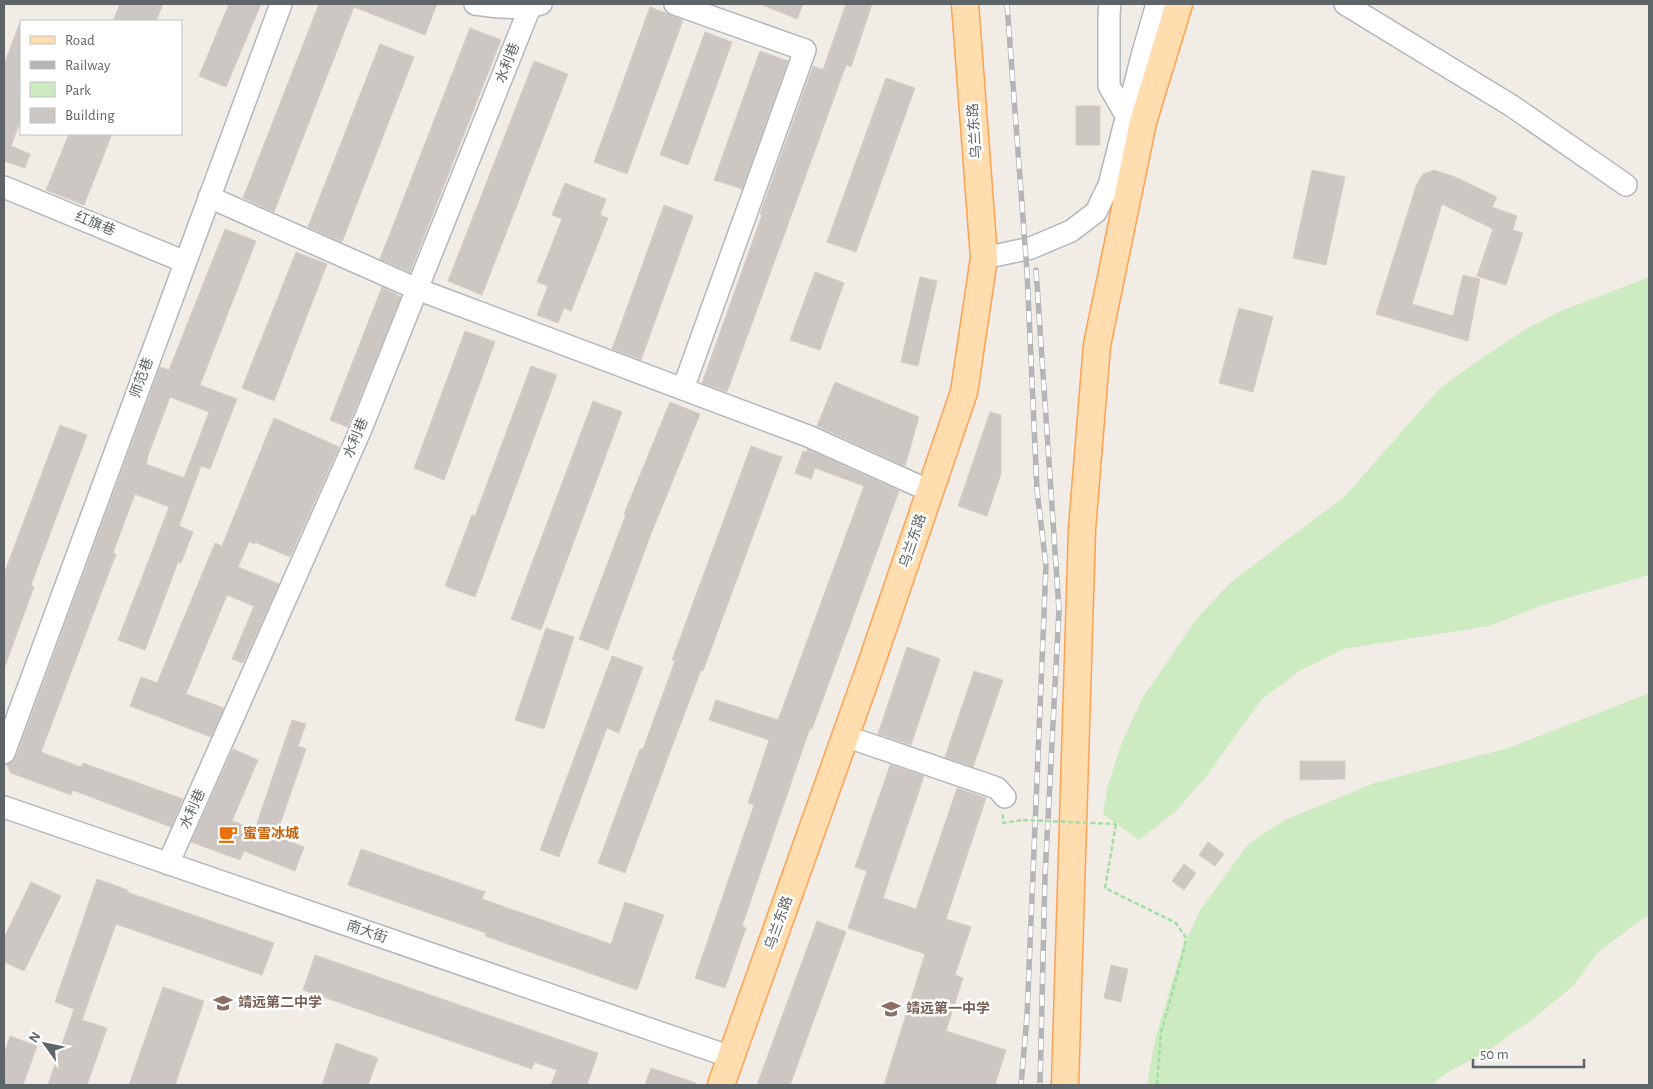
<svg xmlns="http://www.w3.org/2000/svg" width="1653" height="1089" font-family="'Alegreya Sans','Noto Sans SC',sans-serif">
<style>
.green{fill:#ccebc1}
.building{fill:#cdc7c4;stroke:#d7ccc4;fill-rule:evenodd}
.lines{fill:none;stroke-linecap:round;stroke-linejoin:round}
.minor-casing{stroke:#b2b7ba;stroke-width:24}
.major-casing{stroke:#ffa152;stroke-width:29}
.path{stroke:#a3dea3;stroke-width:2.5;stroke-dasharray:5 2.5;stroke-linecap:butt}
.minor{stroke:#fff;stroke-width:21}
.major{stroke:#ffddae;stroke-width:26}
.rail-casing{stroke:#b4b5b6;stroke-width:5.5}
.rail{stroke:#fff;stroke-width:4;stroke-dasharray:11;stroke-linecap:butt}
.path-bridge{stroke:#a3dea3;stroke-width:2.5;stroke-dasharray:5 2.5;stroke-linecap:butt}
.labels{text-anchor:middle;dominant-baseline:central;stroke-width:5;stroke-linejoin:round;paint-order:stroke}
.street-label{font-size:14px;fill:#5e6568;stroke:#fff}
.food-label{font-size:14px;font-weight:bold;fill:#c56008;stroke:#fff;text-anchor:start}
.education-label{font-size:14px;font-weight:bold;fill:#785e54;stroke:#fff;text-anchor:start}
</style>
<rect width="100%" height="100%" fill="#f2ece7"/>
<path class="green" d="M 1649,277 L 1649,575 L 1546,604 L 1489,626 L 1344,649 L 1301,670 L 1261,700 L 1205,778 L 1175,812 L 1139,840 L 1103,814 L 1107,788 L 1122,742 L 1142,699 L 1197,618 L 1230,583 L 1346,495 L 1440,388 L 1479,360 L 1524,330 L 1561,311 Z
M 1649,693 L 1649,917 L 1642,919 L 1598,952 L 1573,986 L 1533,1019 L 1487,1051 L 1445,1074 L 1431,1085 L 1147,1085 L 1155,1039 L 1182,950 L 1200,910 L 1249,843 L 1285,820 L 1374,783 L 1509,748 Z"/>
<path class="building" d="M 120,4 L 163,4 L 156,21 L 113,21 Z
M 229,4 L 261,4 L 226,87 L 199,76 Z
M 319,4 L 437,4 L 425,35 L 354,7 L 274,212 L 243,198 Z
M 760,4 L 803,4 L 797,19 Z
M 846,4 L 872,4 L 851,67 L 846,65 L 727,392 L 702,383 L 762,215 L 760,214 L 813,66 L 823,70 Z
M 650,7 L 683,20 L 627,174 L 594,162 Z
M 20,22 L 21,119 L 11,146 L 30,154 L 25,168 L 4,161 L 4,65 Z
M 470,28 L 501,40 L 410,272 L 380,259 Z
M 705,32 L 732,42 L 688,165 L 660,155 Z
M 380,44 L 414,57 L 342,242 L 308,227 Z
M 760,51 L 788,61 L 742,189 L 714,180 Z
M 534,61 L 568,74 L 482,295 L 448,281 Z
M 886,78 L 915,88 L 856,252 L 827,242 Z
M 1076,106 L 1100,106 L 1100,145 L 1076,145 Z
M 69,134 L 112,134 L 84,205 L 46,190 Z
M 1312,170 L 1345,177 L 1326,265 L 1293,258 Z
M 1434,170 L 1455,177 L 1497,197 L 1492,207 L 1517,216 L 1513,230 L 1523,233 L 1506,285 L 1477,276 L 1493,229 L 1442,204 L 1412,304 L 1453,316 L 1463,275 L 1480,279 L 1468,341 L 1376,314 L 1416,186 L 1423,174 Z
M 565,183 L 606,199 L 600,215 L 608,218 L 571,311 L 564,308 L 558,323 L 537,315 L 548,286 L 537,282 L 562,219 L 552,215 Z
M 664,205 L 693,216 L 641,360 L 612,349 Z
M 225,229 L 256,241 L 200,385 L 237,399 L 210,469 L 201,466 L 179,526 L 193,532 L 181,563 L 178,562 L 145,650 L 118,640 L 169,507 L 135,494 L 113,553 L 116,554 L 41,752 L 81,767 L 83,763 L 183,799 L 171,827 L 72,790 L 71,795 L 11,773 L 7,765 L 12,762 L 16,757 L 160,367 L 169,370 ZM 170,397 L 209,412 L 184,478 L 146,464 L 148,458 L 147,458 Z
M 296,252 L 327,264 L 274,401 L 242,388 Z
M 815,272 L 844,283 L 820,350 L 790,340 Z
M 920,277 L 937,281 L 918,366 L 901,362 Z
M 382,287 L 401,297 L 348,427 L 330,420 Z
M 1239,308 L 1273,317 L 1253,392 L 1219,383 Z
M 465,331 L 495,342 L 444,480 L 414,468 Z
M 531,366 L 557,375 L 475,597 L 445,586 L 472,515 L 475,516 Z
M 835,382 L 919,417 L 905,466 L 817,426 Z
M 593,401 L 622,412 L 541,630 L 511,619 Z
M 670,402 L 700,414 L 651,534 L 608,650 L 579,639 L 626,514 L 624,514 Z
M 990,412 L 1001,415 L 1001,474 L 987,516 L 958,506 Z
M 274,418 L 339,447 L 290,557 L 255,542 L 255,544 L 249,542 L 238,567 L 279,584 L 243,663 L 232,659 L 254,606 L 227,595 L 186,694 L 224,708 L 211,737 L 130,706 L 141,677 L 157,683 L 215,543 L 222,546 Z
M 60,425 L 87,435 L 31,585 L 34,587 L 5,666 L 4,665 L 4,574 Z
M 751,446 L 782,457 L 703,671 L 701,670 L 670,752 L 625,873 L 598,863 L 640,749 L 643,749 L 675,661 L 672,660 Z
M 807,449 L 899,491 L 812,729 L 810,728 L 742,926 L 746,928 L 725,988 L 695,978 L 754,805 L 748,803 L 769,740 L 709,720 L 716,700 L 778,720 L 864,486 L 815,468 L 811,479 L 795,473 L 803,451 L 807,452 Z
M 546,628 L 574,637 L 544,729 L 515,720 Z
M 907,647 L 940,659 L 911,745 L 878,734 Z
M 612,656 L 643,667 L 619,733 L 607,728 L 559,857 L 540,850 Z
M 974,671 L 1003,680 L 973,767 L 945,757 Z
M 292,720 L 306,724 L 298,746 L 306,749 L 276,836 L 304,847 L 295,871 L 244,851 L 240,860 L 191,842 L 233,749 L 258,760 L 232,821 L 255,829 Z
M 1300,761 L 1345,761 L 1345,779 L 1300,780 Z
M 890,765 L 924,776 L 883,898 L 916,909 L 957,788 L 986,798 L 946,919 L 971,927 L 955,975 L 963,978 L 946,1031 L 1006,1050 L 995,1085 L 884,1085 L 925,954 L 848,928 L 867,871 L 855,867 Z
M 1208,842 L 1224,854 L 1215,866 L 1199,855 Z
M 361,849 L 485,892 L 482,899 L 611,944 L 625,902 L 664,915 L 637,990 L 485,936 L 486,933 L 348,885 Z
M 1184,864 L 1196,873 L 1184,890 L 1172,881 Z
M 97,879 L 128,890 L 127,892 L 274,943 L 262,975 L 116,924 L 82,1020 L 107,1028 L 87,1085 L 48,1085 L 74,1009 L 55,1002 Z
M 31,882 L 61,896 L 24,971 L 4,962 L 4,938 Z
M 817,921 L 846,932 L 790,1085 L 757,1085 Z
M 315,955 L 598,1053 L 587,1085 L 551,1085 L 557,1070 L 534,1062 L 532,1069 L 303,990 Z
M 1111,965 L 1128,969 L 1121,1002 L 1104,998 Z
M 163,987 L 204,1001 L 175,1085 L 129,1085 Z
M 10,1036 L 37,1046 L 23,1085 L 4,1085 L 4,1054 Z
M 336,1043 L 378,1058 L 368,1085 L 322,1085 Z
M 651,1068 L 696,1083 L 695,1085 L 645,1085 Z"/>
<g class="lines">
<g class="minor-casing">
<path id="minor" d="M 475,4 C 496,7 520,10 541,4
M 675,4 L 805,50 L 683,389
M 1110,4 L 1109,14 L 1109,86 L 1127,117
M 1345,4 L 1512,106 L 1626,185
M 4,187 L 185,262
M 209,197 L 417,289 L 808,436 L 930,491
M 984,258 L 1031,248 L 1071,231 L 1096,212 L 1109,185 L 1143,52 L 1157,4
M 845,736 L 997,788 L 1005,797
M 4,753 L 281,4
M 4,807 L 731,1057
M 168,864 L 361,429 L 530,7"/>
</g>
<g class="major-casing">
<path id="major" d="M 721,1085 L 870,667 L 964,392 L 984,258 L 965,4
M 1065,1085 L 1082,529 L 1097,345 L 1143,122 L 1179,4"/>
</g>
<path class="path" d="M 1003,814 L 1003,823 L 1023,820
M 1116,824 L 1105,888 L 1176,923 L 1186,938 L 1182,957 L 1161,1033 L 1157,1085"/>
<use href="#minor" class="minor"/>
<use href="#major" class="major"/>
<g class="rail-casing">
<path id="rail" d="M 1007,4 L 1027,272 L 1037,490 L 1046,566 L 1027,1016 L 1021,1085
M 1036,270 L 1059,610 L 1045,876 L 1040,1085"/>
</g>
<use href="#rail" class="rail"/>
<path class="path-bridge" d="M 1023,820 L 1116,824"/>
</g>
<defs>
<g id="cafe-bare" transform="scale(1.5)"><path d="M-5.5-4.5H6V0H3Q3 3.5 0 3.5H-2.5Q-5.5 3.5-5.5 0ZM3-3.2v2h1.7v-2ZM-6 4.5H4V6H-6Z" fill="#e8710a" stroke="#fff" stroke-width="2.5" paint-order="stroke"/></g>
<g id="school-bare" transform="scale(1.5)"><path d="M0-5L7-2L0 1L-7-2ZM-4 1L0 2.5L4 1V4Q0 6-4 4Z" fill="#8d6e63" stroke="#fff" stroke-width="2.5" paint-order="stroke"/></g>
</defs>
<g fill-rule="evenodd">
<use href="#cafe-bare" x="228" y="834"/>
<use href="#school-bare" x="223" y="1003"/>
<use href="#school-bare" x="891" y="1009"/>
</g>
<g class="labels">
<g class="street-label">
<text transform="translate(508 63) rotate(-68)">水利巷</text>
<text transform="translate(975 131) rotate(-94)">乌兰东路</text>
<text transform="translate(95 224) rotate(22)">红旗巷</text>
<text transform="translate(142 378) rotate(-70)">师范巷</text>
<text transform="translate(356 438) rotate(-67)">水利巷</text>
<text transform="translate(913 541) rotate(-71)">乌兰东路</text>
<text transform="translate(193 809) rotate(-66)">水利巷</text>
<text transform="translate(779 923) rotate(-70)">乌兰东路</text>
<text transform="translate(367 932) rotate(19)">南大街</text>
</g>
<g class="food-label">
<text x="243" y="834">蜜雪冰城</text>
</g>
<g class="education-label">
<text x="238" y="1003">靖远第二中学</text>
<text x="906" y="1009">靖远第一中学</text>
</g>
</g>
<rect width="1653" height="1089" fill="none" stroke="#5e6568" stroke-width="10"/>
<rect x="20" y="20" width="162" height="115" fill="#ffffff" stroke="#bfc1c3"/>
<rect x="30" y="36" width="25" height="8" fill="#ffddae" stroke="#bfc1c3"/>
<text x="65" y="45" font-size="15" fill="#5e6568">Road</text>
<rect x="30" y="61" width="25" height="8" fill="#b4b5b6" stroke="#bfc1c3"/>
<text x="65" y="70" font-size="15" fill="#5e6568">Railway</text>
<rect x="30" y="82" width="25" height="15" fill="#ccebc1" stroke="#bfc1c3"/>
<text x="65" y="95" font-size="15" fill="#5e6568">Park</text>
<rect x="30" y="108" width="25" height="15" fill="#cdc7c4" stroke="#bfc1c3"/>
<text x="65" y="120" font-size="15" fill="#5e6568">Building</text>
<g transform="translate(45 1044) rotate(303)" stroke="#ffffff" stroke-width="4" paint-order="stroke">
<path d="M0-4L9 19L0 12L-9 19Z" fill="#5e6568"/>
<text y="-8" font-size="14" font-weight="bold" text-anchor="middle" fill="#5e6568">N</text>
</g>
<path d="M1473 1059v8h111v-8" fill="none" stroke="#5e6568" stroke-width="2.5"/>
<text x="1480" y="1059" font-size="15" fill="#5e6568" stroke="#ffffff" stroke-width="4" paint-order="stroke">50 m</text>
</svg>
